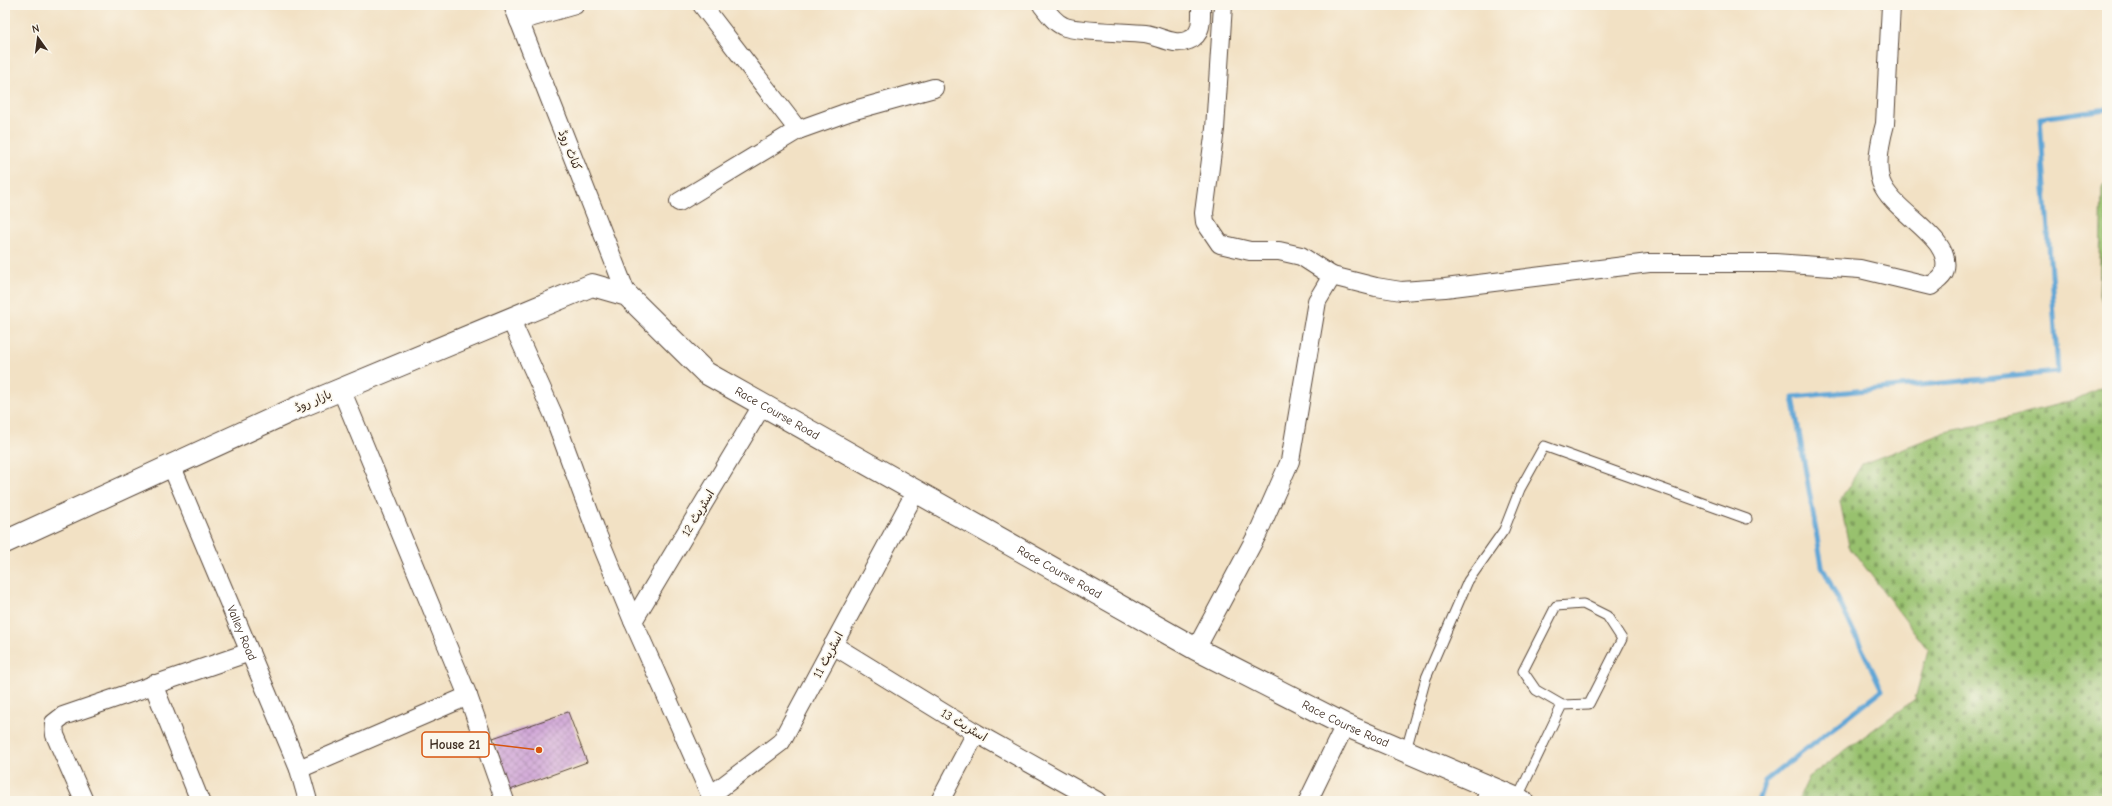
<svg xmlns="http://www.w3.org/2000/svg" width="2112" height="806" font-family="'Comic Neue','Playpen Sans Arabic',sans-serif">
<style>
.cemetery{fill:url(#cemetery-stones);stroke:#6a7646}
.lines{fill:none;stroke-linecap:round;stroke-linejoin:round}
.stream{stroke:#60a6d6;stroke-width:5}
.building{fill:url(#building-cross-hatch)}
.lane-casing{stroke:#564537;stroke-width:11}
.street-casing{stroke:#564537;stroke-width:20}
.secondary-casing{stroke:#564537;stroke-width:24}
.lane{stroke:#fff;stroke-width:9}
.street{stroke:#fff;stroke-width:18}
.secondary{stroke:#fff;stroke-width:22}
.labels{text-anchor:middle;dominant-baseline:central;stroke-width:3.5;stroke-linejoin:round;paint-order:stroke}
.street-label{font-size:12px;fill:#3b2a1e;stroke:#fbf7ec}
.leader{fill:none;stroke:#d7540e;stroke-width:1.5}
.callout-dot{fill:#d7540e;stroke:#fbf7ec;stroke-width:1.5}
.callout{fill:#fbf7ec;stroke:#d7540e;stroke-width:1.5}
.callout-label{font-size:13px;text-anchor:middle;font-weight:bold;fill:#3b2a1e}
</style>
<defs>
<pattern id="cemetery-stones" width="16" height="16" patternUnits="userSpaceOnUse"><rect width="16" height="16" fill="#98c16e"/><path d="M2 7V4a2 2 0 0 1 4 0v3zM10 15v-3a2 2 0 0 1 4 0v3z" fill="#7d9d5a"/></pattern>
<pattern id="building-cross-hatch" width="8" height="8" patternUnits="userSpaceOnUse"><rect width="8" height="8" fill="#d1a8d8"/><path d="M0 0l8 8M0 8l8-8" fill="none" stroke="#ab89af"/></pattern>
</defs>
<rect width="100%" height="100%" fill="#fbf7ec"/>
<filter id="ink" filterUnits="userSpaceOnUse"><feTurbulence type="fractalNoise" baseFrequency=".025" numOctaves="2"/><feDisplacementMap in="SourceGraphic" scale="8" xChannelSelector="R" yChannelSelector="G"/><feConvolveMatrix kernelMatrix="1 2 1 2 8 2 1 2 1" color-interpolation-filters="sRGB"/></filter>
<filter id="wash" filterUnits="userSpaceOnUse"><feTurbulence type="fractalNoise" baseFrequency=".012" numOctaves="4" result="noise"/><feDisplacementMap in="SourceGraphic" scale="16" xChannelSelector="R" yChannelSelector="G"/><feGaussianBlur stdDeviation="0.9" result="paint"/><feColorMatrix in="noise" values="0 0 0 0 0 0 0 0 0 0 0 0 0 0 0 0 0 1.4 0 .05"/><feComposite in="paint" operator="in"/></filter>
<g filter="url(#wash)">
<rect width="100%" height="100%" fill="#f2e1c4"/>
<path class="cemetery" d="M 2107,182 L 2107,308 L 2099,296 L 2102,187 Z
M 2107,385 L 2107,801 L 1798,801 L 1809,777 L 1915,699 L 1928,650 L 1849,546 L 1840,501 L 1862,464 L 1946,432 L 1992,422 L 2074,400 Z"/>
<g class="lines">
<path class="stream" d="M 1758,801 L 1765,781 L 1882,690 L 1822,566 L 1793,397 L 2058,372 L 2040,118 L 2107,109"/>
</g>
<g id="blocks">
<path class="building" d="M 568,712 L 587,762 L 510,790 L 493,738 Z"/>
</g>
</g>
<g filter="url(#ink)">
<use href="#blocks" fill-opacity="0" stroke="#564537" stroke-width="1"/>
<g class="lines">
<g class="lane-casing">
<path id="lane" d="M 1583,604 L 1607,616 L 1622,639 L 1589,704 L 1562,705 L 1536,690 L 1523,671 L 1556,606 Z
M 1406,750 L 1426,678 L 1468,581 L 1504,530 L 1520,489 L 1544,446 L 1747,519
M 1517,799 L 1562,705"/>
</g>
<g class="street-casing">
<g id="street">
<path d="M 513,5 L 627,295"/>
<path d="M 702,5 L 798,130"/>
<path d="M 1042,5 C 1048,13 1054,22 1063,26 C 1074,32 1129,32 1145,34 C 1160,36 1174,47 1189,40 C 1203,35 1201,17 1201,5"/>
<path d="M 519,21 L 575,5"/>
<path d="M 679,202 L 798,130 L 851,111 L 934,88"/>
<path d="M 1332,276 L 1376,287 L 1401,291 L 1445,288 L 1649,263 L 1775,263 L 1860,269 L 1931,286 C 1935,282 1942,278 1944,273 C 1956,238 1893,214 1881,182 C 1875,164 1880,142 1885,124 L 1891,5"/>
<path d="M 510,318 L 553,414 L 598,536 L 633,621 L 713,801"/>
<path d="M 341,389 L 468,696 L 505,801"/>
<path id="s1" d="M 172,467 L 299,769 L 308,801"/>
<path d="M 633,621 L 763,404"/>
<path d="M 833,645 L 976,733 L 1097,801"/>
<path d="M 1196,649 L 1258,533 L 1290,461 L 1317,301 L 1332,276 L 1301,256 L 1279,251 L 1250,251 L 1220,244 L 1205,222 L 1204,213 L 1215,129 L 1223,5"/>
<path d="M 153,684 L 200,801"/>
<path d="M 299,769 L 468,696"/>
<path d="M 711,795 L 781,742 L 916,491"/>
<path d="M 84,801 L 55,735 L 54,723 L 63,716 L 250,652"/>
<path d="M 940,801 L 976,733"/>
<path d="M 1308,801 L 1345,725"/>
<path d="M 1485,801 L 1491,788"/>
</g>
</g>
<g class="secondary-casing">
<g id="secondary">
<path id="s2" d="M 5,542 L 299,407 L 592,285 L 627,295 L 706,373 L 1196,649 L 1345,725 L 1522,801"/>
</g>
</g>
<use href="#lane" class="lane"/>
<use href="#street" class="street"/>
<use href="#secondary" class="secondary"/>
</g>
</g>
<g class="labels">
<g class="street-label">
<text transform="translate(570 150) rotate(68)">کناٹ روڈ</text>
<text transform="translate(313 401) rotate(-23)">بازار روڈ</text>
<text stroke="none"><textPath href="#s2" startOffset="870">Race Course Road</textPath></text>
<text transform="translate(698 513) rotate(-59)">اسٹریٹ 12</text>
<text stroke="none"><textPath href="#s2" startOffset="1194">Race Course Road</textPath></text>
<text stroke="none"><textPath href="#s1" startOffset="180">Valley Road</textPath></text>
<text transform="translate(828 655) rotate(-62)">اسٹریٹ 11</text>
<text stroke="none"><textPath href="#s2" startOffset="1518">Race Course Road</textPath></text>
<text transform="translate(964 725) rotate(31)">اسٹریٹ 13</text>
</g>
</g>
<path class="leader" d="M539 750L489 744"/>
<circle class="callout-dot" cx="539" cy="750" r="4"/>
<rect class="callout" x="422" y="732" width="67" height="25" rx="4"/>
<g class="callout-label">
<text x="455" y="749">House 21</text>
</g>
<rect width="2112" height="806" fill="none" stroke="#fbf7ec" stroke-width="20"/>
<g transform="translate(38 38) rotate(346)" stroke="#fbf7ec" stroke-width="3" paint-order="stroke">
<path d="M0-3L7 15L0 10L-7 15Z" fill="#3b2a1e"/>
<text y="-6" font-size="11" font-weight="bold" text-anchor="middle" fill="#3b2a1e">N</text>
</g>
</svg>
